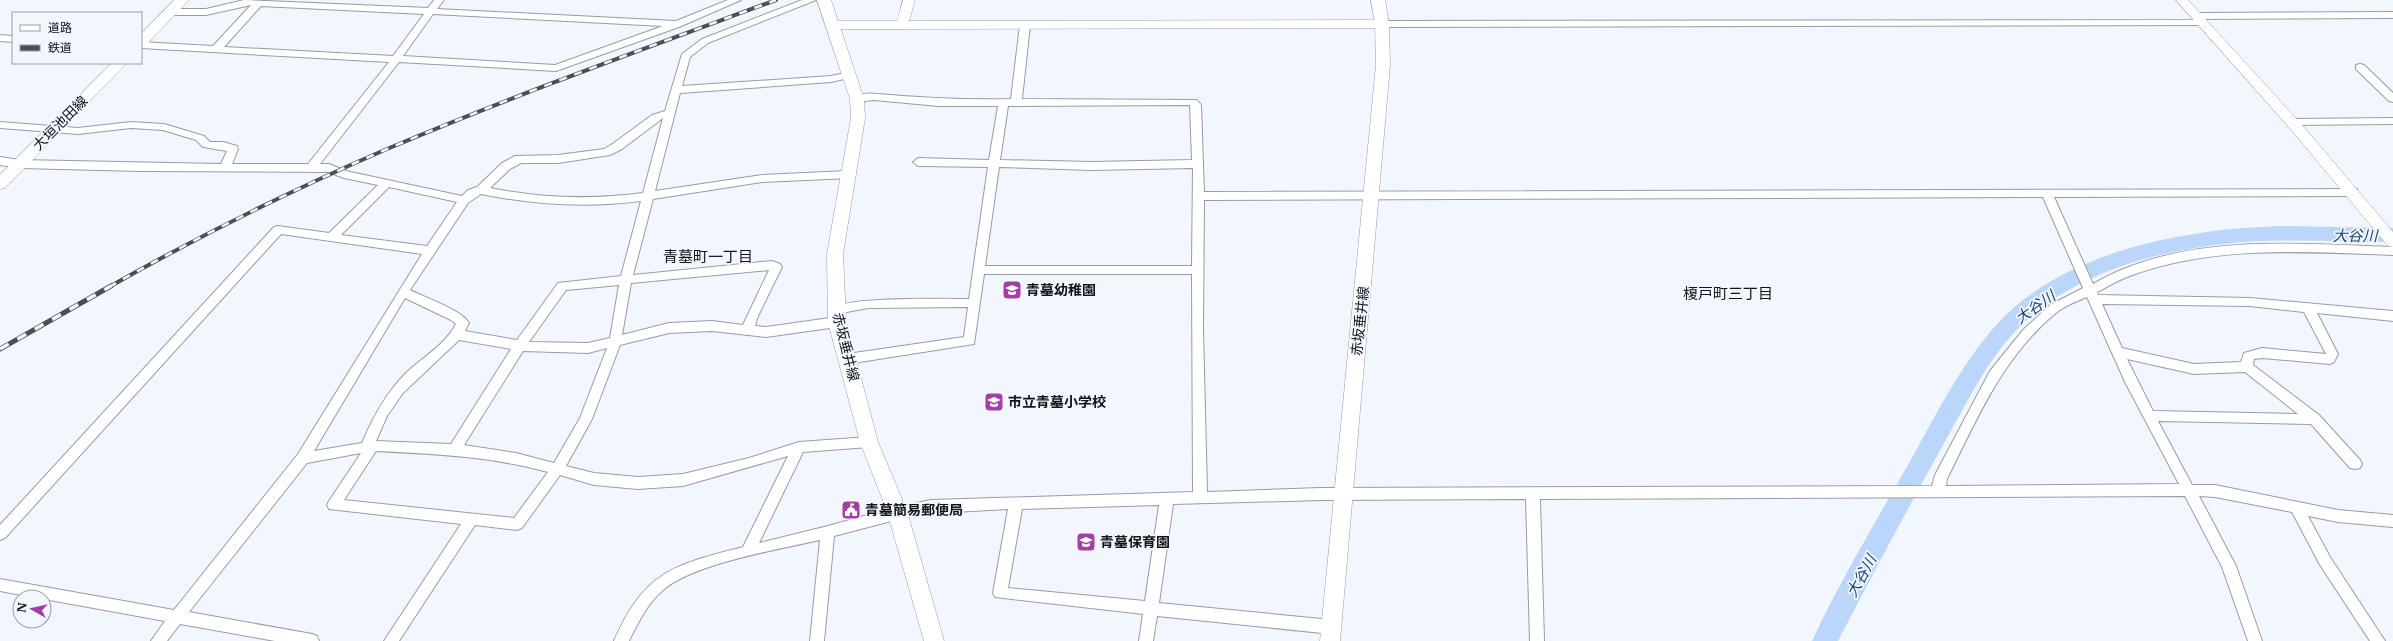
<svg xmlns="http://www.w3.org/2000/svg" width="2393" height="641" font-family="'Libre Baskerville','Noto Sans JP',serif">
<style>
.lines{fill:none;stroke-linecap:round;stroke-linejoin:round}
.river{fill:#bcd6f9;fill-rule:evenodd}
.minor-casing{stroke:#969ca5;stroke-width:2}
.tertiary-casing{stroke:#969ca5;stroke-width:1}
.secondary-casing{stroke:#969ca5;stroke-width:1}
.minor{fill:#fff;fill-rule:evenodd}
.tertiary{fill:#fff;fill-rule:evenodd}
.secondary{fill:#fff;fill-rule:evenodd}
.rail-far1-casing{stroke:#4b4e52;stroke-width:4}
.rail-casing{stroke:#4b4e52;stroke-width:5}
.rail-far1{stroke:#f2f7ff;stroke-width:2.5;stroke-dasharray:8;stroke-linecap:butt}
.rail{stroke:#f2f7ff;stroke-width:3.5;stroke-dasharray:10;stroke-linecap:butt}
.labels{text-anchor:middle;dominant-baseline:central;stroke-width:3.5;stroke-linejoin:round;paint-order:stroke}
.street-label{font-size:14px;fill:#111316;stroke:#f2f7ff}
.poi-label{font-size:14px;font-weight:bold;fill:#111316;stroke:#f2f7ff;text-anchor:start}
.water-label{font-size:15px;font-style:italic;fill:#184074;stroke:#f2f7ff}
.neighbourhood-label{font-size:15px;fill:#111316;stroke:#f2f7ff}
</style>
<rect width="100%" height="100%" fill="#f2f7ff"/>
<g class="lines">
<path class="river" d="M 2281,226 L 2393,228 L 2393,242 C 2334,242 2274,237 2214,245 C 2148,254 2078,274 2027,320 C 1991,352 1971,396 1948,436 C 1910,504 1874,572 1838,641 L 1812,641 C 1839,583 1876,521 1908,465 C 1935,417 1961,363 1999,322 C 2067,250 2186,229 2281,226 Z"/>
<g class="minor-casing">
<path id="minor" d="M 244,0 L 428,8 L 434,0 L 444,0 L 437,9 L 676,21 L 728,0 L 741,0 L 679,27 L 556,71 L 399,62 L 320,164 L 329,164 L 346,171 L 462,196 L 468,190 L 477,187 L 502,163 L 515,156 L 558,155 L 604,149 L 614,143 L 652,115 L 665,111 L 682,54 L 702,39 L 802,0 L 816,0 L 708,43 L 690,57 L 682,86 L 831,76 L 849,72 L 854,75 L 853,77 L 831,82 L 680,93 L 655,191 L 762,175 L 847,171 L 851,172 L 852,175 L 851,178 L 762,182 L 653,199 L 633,275 L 772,261 L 780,264 L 782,267 L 758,316 L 755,326 L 766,327 L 837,317 L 843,322 L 837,327 L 766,337 L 712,331 L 669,333 L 620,345 L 592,419 L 566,466 L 594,473 L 638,477 L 683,474 L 749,458 L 799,442 L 869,437 L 874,438 L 875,442 L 874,446 L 869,447 L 803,452 L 759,543 L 828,526 L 892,508 L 931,500 L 1193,492 L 1192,274 L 984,274 L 974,344 L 847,364 L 843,362 L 841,359 L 843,356 L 847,354 L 964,337 L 968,307 L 868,308 L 836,314 L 830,310 C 838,296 948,299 969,299 L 988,167 L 918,166 L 913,162 L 918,158 L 989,160 L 998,106 L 939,106 L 874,100 L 857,102 L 852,99 C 856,93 871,93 878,94 C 923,98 966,100 1011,99 L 1020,25 L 1025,22 L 1030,25 L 1022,99 L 1197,100 L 1201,105 L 1204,192 L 2357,189 L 2358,192 L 2357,195 L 2353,196 L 2054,197 L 2093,284 C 2104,278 2115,272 2126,268 C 2210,235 2305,244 2393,247 L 2393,255 C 2306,252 2219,245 2135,274 C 2122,278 2109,286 2097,292 L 2098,295 L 2250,298 L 2393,311 L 2393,321 L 2317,313 L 2338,354 L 2334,362 L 2330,364 L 2262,358 L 2254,359 L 2253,365 L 2319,415 L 2360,460 L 2362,464 L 2360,468 L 2355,469 L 2350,468 L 2311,424 L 2158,421 L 2192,485 L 2215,485 L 2338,510 L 2393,515 L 2393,527 L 2338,522 L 2308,516 L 2330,557 L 2385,641 L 2370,641 L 2320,565 L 2292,512 L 2215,497 L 2199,496 L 2236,566 L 2262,641 L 2248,641 L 2222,567 L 2185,496 L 1540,499 L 1544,641 L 1530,641 L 1526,499 L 1321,500 L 1173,504 L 1159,603 L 1332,620 L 1337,622 L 1339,627 L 1337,632 L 1332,634 L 1157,616 L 1153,641 L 1139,641 L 1143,614 L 995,597 L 993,593 L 1008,509 L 918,514 L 834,536 L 824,641 L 810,641 L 820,540 C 780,549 691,564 662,591 C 647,604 638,623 629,641 L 614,641 C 645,571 673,565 743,547 L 788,456 L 683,486 L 638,489 L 594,485 L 560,475 L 522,528 L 517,530 L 475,525 L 399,641 L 384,641 L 461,524 L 329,509 L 327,505 L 329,501 L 361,453 L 307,463 L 189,612 L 312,634 L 317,636 L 319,641 L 275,641 L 180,624 L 167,641 L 151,641 L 165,621 L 44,599 L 44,597 L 32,597 L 0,591 L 0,579 L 174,610 L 298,454 L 422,254 L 281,234 L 5,538 L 0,540 L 0,525 L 274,227 L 278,226 L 329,233 L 378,185 L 344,178 L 328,172 L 140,171 L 20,168 L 0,165 L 0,157 L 20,160 L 221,164 L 227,151 L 203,147 L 196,140 L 163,130 L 131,128 L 78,134 L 0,128 L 0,122 L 78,128 L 131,122 L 164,124 L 204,136 L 210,142 L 223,142 L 237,146 L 238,149 L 232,164 L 308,164 L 389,62 L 141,48 L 141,42 L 213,46 L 251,5 L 206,15 L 170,15 L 165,12 L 170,9 L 206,9 ZM 261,6 L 424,14 L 393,56 L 224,47 ZM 433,14 L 663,26 L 555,65 L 403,56 ZM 1190,105 L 1192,160 L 1092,162 L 1000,160 L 1008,106 ZM 663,118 L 643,193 C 591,200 541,198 490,188 L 510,169 L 521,163 L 558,163 L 610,155 L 622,149 ZM 999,167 L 1092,170 L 1193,168 L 1192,266 L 985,266 ZM 389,187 L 457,202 L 427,246 L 341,235 ZM 481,194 C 535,205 587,208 641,201 L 621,276 L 558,283 L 517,340 L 465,331 L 469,323 C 462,310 424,297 410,290 L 468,203 ZM 2043,197 L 2083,288 L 2050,305 L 2023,330 L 1990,371 L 1935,475 L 1932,486 L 1321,488 L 1207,492 L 1203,329 L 1204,200 ZM 769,270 L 743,325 L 712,321 L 669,323 L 622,335 L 631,283 ZM 619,285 L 610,338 L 588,343 L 529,342 L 566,290 ZM 2087,297 L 2125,382 L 2179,484 L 1946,486 L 1947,479 C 1977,419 2003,356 2057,312 C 2065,306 2077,301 2087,297 ZM 405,298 L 451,320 L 456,324 C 445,345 423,357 406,373 C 386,393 373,417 362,443 L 314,451 ZM 2102,304 L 2250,306 L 2304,312 L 2326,354 L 2262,348 L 2244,353 L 2241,362 L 2194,364 L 2122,348 ZM 459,340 L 511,349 L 451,444 L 376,441 L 387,416 L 403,393 ZM 607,348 L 580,418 L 554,463 L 516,453 L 464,445 L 523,351 L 588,353 ZM 2127,359 L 2194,374 L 2245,372 L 2298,414 L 2153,411 ZM 376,451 C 436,454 489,456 548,472 L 514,518 L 344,500 ZM 1159,505 L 1145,601 L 1008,588 L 1022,509 Z
M 2393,12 L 2393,18 L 2196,19 L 2191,16 L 2196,13 Z
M 2202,20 L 2207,23 L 2205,25 L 1382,27 L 1377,24 L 1382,21 Z
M 0,35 L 13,36 L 13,42 L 0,41 Z
M 2360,64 L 2364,65 L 2393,93 L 2393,102 L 2389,101 L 2356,69 L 2356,65 Z
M 2393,118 L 2393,124 L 2292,125 L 2287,122 L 2292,119 Z"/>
</g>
<g class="tertiary-casing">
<path id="tertiary" d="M 903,0 L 915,0 L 909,21 L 1382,20 L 1388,24 L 1382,28 L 902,29 L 832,29 L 826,25 L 832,21 L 897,21 Z
M 2176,0 L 2188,0 L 2303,126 L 2393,232 L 2393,247 L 2388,246 L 2293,132 Z"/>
</g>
<g class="secondary-casing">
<path id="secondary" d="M 174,0 L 189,0 L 146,45 L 141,46 L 141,34 Z
M 817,0 L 831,0 L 864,99 L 865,118 L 843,254 L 846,322 L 878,442 L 907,511 L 944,641 L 924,641 L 887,511 L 860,442 L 828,322 L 827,254 L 851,118 L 850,99 Z
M 1371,0 L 1385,0 L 1389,24 L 1390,65 L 1340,641 L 1320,641 L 1376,65 L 1375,24 Z
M 112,63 L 127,63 L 5,188 L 0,189 L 0,175 Z"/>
</g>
<use href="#minor" class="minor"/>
<use href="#tertiary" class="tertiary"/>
<use href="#secondary" class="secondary"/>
<g class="rail-far1-casing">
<path id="rail-far1" d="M 109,287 C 199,236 292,190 387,149 C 515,95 646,48 776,0"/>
</g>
<g class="rail-casing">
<path id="rail" d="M 0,349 L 111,286"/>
</g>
<use href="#rail-far1" class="rail-far1"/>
<use href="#rail" class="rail"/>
</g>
<defs>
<g id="school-square" transform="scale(1)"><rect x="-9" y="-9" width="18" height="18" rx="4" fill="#a43ea2" stroke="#f2f7ff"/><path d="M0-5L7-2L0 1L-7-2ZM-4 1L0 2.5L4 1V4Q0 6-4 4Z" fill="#fff"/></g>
<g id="civic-square" transform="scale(1)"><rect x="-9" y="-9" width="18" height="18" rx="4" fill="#a43ea2" stroke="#f2f7ff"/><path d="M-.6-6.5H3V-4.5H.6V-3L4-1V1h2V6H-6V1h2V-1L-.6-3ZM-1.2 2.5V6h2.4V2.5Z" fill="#fff"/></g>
</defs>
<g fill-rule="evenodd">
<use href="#school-square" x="1012" y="290"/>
<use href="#school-square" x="994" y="402"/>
<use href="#civic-square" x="851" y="510"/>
<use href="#school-square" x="1086" y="542"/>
</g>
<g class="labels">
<g class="street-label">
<text transform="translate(60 123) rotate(-45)">大垣池田線</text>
<text transform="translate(1360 321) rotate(-84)">赤坂垂井線</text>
<text transform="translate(846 347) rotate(76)">赤坂垂井線</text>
</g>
<g class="poi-label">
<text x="1026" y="290">青墓幼稚園</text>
<text x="1008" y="402">市立青墓小学校</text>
<text x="865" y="510">青墓簡易郵便局</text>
<text x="1100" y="542">青墓保育園</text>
</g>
<g class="water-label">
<text x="2355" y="235">大谷川</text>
<text transform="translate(2035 307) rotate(-35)">大谷川</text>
<text transform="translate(1861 576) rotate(-61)">大谷川</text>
</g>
<g class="neighbourhood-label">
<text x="708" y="256">青墓町一丁目</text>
<text x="1728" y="293">榎戸町三丁目</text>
</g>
</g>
<rect x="12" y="12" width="130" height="52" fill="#f2f7ff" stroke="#989ca2"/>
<rect x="20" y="25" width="20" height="6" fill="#ffffff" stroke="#989ca2"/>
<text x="48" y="32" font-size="12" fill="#111316">道路</text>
<rect x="20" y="45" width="20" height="6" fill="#4b4e52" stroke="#989ca2"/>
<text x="48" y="52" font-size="12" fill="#111316">鉄道</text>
<g transform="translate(32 609) rotate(278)"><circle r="19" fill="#f2f7ff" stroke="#989ca2"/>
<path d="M0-3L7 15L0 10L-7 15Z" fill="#a43ea2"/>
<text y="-6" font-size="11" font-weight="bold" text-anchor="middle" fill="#111316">N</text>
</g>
</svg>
